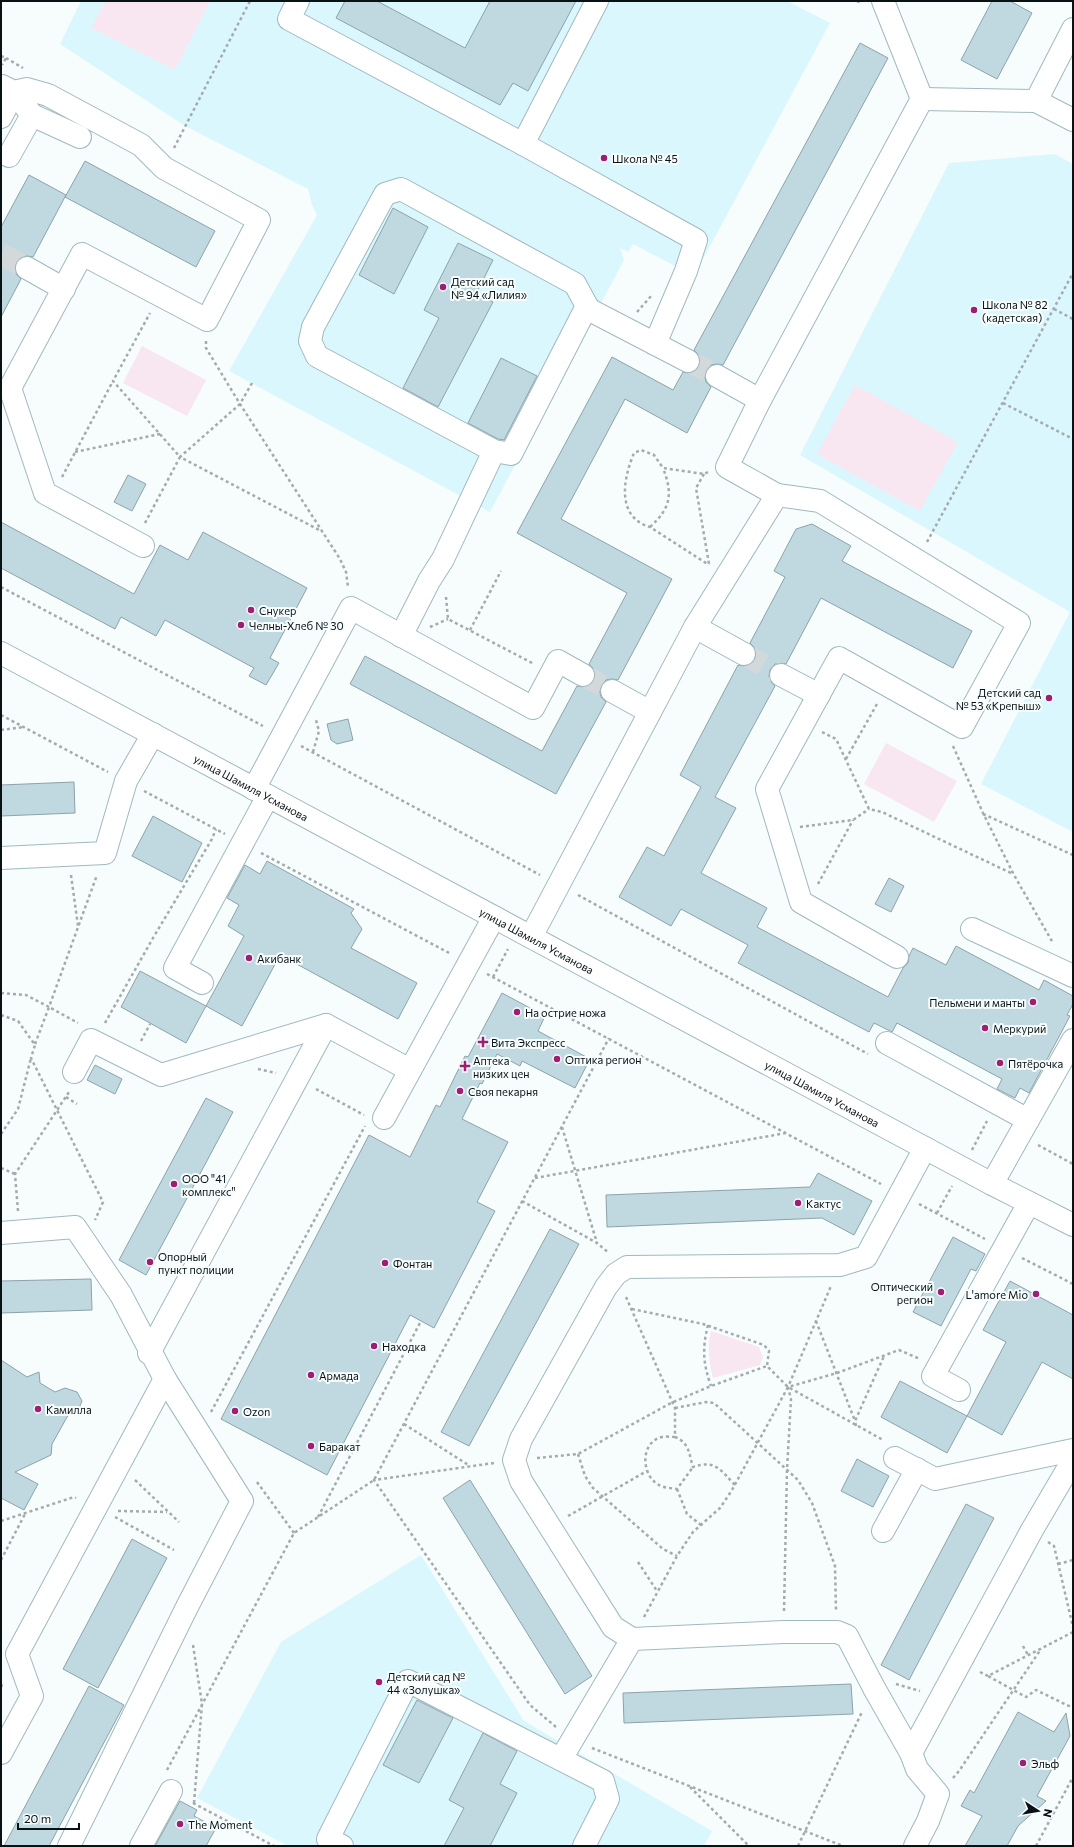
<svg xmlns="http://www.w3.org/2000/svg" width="1074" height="1847" font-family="Commissioner,sans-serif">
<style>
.built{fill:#dbf7fe}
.green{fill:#f8e7f0}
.building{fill:#c0d9e0;stroke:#8ba3a9}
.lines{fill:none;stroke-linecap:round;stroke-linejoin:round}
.minor-tunnel{stroke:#d3d9da;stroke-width:22;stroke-dasharray:22 11;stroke-linecap:butt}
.minor-casing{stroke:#a0b9bf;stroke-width:24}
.path{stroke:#a5abad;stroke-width:2.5;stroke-dasharray:3 3;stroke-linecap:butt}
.minor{stroke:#fff;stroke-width:22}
.poi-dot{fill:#9d1e73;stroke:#f7fcfd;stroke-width:1.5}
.labels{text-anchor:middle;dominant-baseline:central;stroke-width:4;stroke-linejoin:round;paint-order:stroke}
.poi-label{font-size:11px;fill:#081114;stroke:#f7fcfd;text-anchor:start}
.street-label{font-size:11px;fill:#081114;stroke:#f7fcfd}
</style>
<rect width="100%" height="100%" fill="#f7fcfd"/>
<path class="built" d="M 81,1 L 787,1 L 830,23 L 694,276 L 633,244 L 628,252 L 620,248 L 624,260 L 490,512 L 229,371 L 317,215 L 312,205 L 308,189 L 185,126 L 60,44 Z
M 1055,154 L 1073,164 L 1073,832 L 981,784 L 1070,612 L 800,455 L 949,163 Z
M 421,1555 L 524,1721 L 712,1831 L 704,1846 L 288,1846 L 197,1798 L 281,1642 Z"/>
<path class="green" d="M 105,1 L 210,1 L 175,70 L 91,28 Z
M 142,346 L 206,380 L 187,416 L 123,383 Z
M 855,385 L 958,442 L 920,511 L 817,454 Z
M 886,743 L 957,781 L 934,822 L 864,784 Z
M 711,1331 L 759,1347 L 763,1358 L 760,1365 L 713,1378 C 709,1362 707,1347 711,1331 Z"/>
<path class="building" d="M 345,1 L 377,1 L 465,48 L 490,1 L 576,1 L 528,91 L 513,83 L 500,105 L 336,18 Z
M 992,1 L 1010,1 L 1032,13 L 997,79 L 961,60 Z
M 860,43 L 888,58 L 723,365 L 717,364 L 711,365 L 706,370 L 705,377 L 706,382 L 711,387 L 687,433 L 625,399 L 561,519 L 672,579 L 618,680 L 611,679 L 606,680 L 601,685 L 600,692 L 601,697 L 606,702 L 556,794 L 350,684 L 365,656 L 542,751 L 577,686 L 583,687 L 589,686 L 594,681 L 595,675 L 594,669 L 589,664 L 627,593 L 517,533 L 612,357 L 673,390 L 683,372 L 689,373 L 695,371 L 699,367 L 700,360 L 699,355 L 694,350 Z
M 85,161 L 215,231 L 196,267 L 65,197 Z
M 29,175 L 66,195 L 33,257 L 27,256 L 21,257 L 16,262 L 15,268 L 16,274 L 21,279 L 1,317 L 1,227 Z
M 393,208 L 428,227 L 394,294 L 359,275 Z
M 458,243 L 493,260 L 476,294 L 493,302 L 438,407 L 403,388 L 439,318 L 424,310 Z
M 501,358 L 537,376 L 504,440 L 498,439 L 468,423 Z
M 128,475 L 146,484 L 132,511 L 114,502 Z
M 1,522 L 134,594 L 160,545 L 188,560 L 203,532 L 307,588 L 270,658 L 279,663 L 266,685 L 249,676 L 254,668 L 165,620 L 156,636 L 121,617 L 115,629 L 1,568 Z
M 812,524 L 851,546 L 842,561 L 972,631 L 953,668 L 821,598 L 786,664 L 780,663 L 775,664 L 770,670 L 769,676 L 770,681 L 775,686 L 715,797 L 736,808 L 701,873 L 767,908 L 757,927 L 888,997 L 903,968 L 908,963 L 909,956 L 913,948 L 946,965 L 956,946 L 1039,990 L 1044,980 L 1073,996 L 1073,1004 L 1067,1015 L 1070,1016 L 1029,1093 L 1020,1088 L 1015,1098 L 997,1089 L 1002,1079 L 897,1023 L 892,1032 L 874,1023 L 869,1032 L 738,963 L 748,945 L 681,909 L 671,926 L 619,897 L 647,847 L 664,856 L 701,787 L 680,775 L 738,665 L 744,666 L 750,665 L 755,660 L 756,653 L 755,648 L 750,643 L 785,577 L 774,571 L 796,529 Z
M 348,719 L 353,740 L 337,744 L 331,740 L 327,724 Z
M 74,782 L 75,813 L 1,816 L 1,785 Z
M 153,816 L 202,843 L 182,882 L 132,856 Z
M 267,861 L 354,909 L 351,913 L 362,929 L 351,948 L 417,983 L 398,1019 L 280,955 L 242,1026 L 206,1006 L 244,936 L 228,926 L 239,905 L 227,898 L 245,865 L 260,874 Z
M 889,878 L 904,886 L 891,912 L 875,904 Z
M 140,971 L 206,1006 L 186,1043 L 121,1007 Z
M 502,993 L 545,1016 L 538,1031 L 590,1059 L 575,1088 L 522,1061 L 520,1066 L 497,1054 L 482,1084 L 480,1083 L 462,1119 L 508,1142 L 477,1202 L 495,1211 L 434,1328 L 410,1315 L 327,1475 L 221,1419 L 369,1135 L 410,1157 L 436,1105 L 440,1107 L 465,1056 L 468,1057 Z
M 95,1065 L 122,1079 L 115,1094 L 87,1080 Z
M 206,1098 L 233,1112 L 146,1275 L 119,1260 Z
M 818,1173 L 872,1201 L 854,1235 L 822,1218 L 607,1227 L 606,1195 L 810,1187 Z
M 550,1229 L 579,1244 L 469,1446 L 441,1432 Z
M 953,1237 L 985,1254 L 976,1271 L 971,1269 L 941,1326 L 913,1312 Z
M 91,1279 L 92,1310 L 1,1313 L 1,1281 Z
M 1010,1281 L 1073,1315 L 1073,1379 L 1042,1362 L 1002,1435 L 967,1416 L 1006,1342 L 983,1330 Z
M 1,1360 L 27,1377 L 39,1372 L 40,1383 L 55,1392 L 65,1388 L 77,1392 L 82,1401 L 79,1408 L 71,1410 L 52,1444 L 51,1455 L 15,1472 L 38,1484 L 24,1510 L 1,1498 Z
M 900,1381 L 967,1416 L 947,1453 L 881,1417 Z
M 857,1459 L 889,1476 L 873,1507 L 841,1491 Z
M 470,1480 L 592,1676 L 565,1694 L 443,1498 Z
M 966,1504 L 994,1518 L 909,1680 L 881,1665 Z
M 132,1539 L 167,1558 L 98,1688 L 63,1669 Z
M 851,1684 L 853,1714 L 624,1723 L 623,1693 Z
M 89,1686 L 124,1705 L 49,1846 L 4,1846 Z
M 417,1700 L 453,1718 L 419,1783 L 383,1765 Z
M 1018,1712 L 1054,1732 L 1066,1713 L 1070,1736 L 1037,1796 L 1046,1801 L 1018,1826 L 1007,1846 L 965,1846 L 982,1816 L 961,1806 L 970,1790 L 974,1793 Z
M 483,1733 L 517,1751 L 500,1784 L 517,1793 L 490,1846 L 444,1846 L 464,1808 L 449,1800 Z
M 180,1801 L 197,1810 L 194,1816 L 216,1828 L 206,1846 L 155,1846 Z"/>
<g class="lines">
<path class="minor-tunnel" d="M 1,254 L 27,268
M 688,361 L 717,376
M 744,654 L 781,675
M 583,675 L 612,691"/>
<g class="minor-casing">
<g id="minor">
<path d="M 298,1 L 289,19 L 523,144 L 696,240 L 686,271 L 655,344"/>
<path d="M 922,99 L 1036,101 L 1073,120"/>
<path d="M 1036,101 L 1073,29"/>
<path d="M 32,115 L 80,137"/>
<path d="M 1,117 L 14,92 L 2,86"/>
<path d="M 523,144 L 597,1"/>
<path d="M 9,156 L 32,115 L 14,92 L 27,89 L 48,95 L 141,145 L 164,168 L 259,220 L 207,320 L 82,254 L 10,388 L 45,493 L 143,546"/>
<path d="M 27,268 L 64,289"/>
<path d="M 586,308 L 688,361"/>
<path d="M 717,376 L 760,400"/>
<path d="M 777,495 L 820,501 L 1019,623 L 962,727 L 839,658 L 767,789 L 801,902 L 897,957"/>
<path d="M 695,627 L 744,654"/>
<path d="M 401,636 L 429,581 L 443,559 L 494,451 L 317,356 L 310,341 L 313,327 L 385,194 L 401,189 L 575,284 L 587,306 L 511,454 L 494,451"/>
<path id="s1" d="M 1,653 L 992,1184 L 1073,1225"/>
<path d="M 781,675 L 819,695"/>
<path d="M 612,691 L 650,712"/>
<path d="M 254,789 L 351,608 L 533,708 L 558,661 L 583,675"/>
<path d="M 1,858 L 105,853 L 126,781 L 153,734"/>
<path d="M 972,929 L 1073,976"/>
<path d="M 531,937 L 695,627 L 777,495 L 727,467 L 760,400 L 922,99 L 883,1"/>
<path d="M 202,983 L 175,968 L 268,796"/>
<path d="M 887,1043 L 1028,1120"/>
<path d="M 74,1072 L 91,1040 L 161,1075 L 326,1025"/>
<path d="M 384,1118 L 494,917"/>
<path d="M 992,1184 L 1073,1040"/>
<path d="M 1,1233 L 75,1227 L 121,1295 L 165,1379 L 242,1501 L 187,1607 L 69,1846"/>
<path d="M 149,1353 L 326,1025 L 410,1070"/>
<path d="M 959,1390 L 933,1376 L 1029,1203"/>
<path d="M 895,1458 L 935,1479 L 1073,1450"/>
<path d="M 883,1531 L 917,1469"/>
<path d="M 1,1753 L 32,1696 L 17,1654 L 165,1379"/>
<path d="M 911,1753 L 1032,1530 L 1073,1460"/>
<path d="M 561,1759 L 632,1639"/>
<path d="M 141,1846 L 171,1791"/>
<path d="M 342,1846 L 328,1839 L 408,1681 L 603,1781 L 608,1799 L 584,1846"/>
<path d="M 915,1846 L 928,1821 L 938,1794 L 917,1769 L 911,1753 L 874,1688 L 847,1636 L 837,1632 L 784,1632 L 632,1639 L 613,1627 L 521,1481 L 514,1460 L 521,1439 L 606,1287 L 616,1274 L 627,1267 L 840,1265 L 866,1257 L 925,1148"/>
</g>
</g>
<path class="path" d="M 857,1 L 862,4
M 1,56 L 6,58 L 2,65
M 6,58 L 23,68
M 174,148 L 250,1
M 1054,309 L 1073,319
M 637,312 L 652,295
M 206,341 L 206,348 L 240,404 L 340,559 L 346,572 L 348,587
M 252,383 L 240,404 L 180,457 L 323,532
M 1003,403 L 1073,439
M 75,452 L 160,434
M 708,472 L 704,474 L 663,468 L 654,455 L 641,450 L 634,453 C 623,479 616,517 650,527 L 709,565
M 704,474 L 696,488 L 709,564
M 62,477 L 113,381
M 145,523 L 180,457 L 113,381 L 150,313
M 650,527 C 671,508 673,494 663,468
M 927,542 L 1073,273
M 1,587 L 263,726
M 446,597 L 448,619 L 534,664
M 430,627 L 448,619
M 470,630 L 501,571
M 1,715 L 108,772
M 1,730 L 24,727
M 822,732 L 836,739 L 869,809 L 882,812 L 1013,874
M 301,746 L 540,875
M 953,746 L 983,813 L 1014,875 L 1053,943
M 313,752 L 319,731 L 316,720
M 846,759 L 877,704
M 144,791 L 225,834
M 983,814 L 1073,855
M 800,827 L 853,820 L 869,809
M 261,853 L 451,954
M 71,875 L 78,926
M 818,884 L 853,820
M 578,895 L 868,1054
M 487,974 L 881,1184
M 493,977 L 508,949
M 1,993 L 26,995 L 49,1007 L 97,875
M 1,1015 L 18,1021 L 35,1045 L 31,1058 L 103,1202 L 95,1220
M 105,1023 L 153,938 L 212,839 L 216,829
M 141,1041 L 150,1024
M 35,1044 L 49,1007 L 78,1023
M 258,1069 L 276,1073
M 316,1089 L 364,1115
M 66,1097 L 77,1104
M 562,1127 L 597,1243
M 1,1134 L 18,1109 L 31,1058
M 1038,1145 L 1073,1164
M 972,1150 L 987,1121
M 1,1168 L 15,1174
M 535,1178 L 786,1133
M 522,1201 L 597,1243 L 609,1253
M 919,1204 L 985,1239
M 18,1211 L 15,1174 L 69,1092
M 937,1213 L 952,1186
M 1022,1258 L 1073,1284
M 626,1297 L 675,1408 L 675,1437 C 690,1443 689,1455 693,1467 C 716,1459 721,1471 735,1485
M 632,1309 L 703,1324 L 764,1345 L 769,1351 L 767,1366
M 816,1321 L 855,1421
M 708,1325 C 702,1349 703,1363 711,1386
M 675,1408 L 706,1402 L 714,1403 L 798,1480 L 812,1503 L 835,1566 L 836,1611
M 211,1412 L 365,1126
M 404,1424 L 470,1466
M 856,1426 L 855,1421 L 884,1356
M 675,1437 C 671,1437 666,1436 662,1437 C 639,1442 641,1478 661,1486 C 666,1488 672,1488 677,1489 L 693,1467
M 578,1454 L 585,1476 L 593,1488 L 663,1549 L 677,1556
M 537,1458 L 578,1454 L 671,1403 L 711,1386 L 767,1366 L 788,1387 L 883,1440
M 494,1463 L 374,1480 L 530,1705 L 556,1727
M 135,1480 L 179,1522
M 257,1482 L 294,1533
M 677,1489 L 687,1514 L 701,1525
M 118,1511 L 167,1512
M 568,1516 L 647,1471
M 115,1517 L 174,1550
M 318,1517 L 421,1321
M 1,1521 L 74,1497 L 76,1498
M 1048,1542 L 1054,1546 L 1073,1627
M 1,1560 L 25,1514
M 638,1562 L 657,1591
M 1058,1564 L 1073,1560
M 784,1611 L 787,1470 L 791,1399 L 788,1387 L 831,1286
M 644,1617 L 677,1556 L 693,1532 L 720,1508 L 732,1490 L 788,1387 L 837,1373 L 899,1350 L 920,1359
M 1073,1632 L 988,1676 L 1026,1697 L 1036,1690 L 1073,1708
M 193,1645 L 202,1704 L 194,1803
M 1023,1646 L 1028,1655
M 980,1672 L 988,1676
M 896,1684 L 920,1691
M 1,1687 L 3,1682
M 592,1748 L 843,1846
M 167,1770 L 294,1533 L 374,1480 L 609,1038
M 953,1778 L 959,1771 L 1041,1649
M 690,1787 L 749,1846
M 193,1803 L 274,1846
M 798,1846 L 862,1712
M 1036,1846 L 1073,1777"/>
<use href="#minor" class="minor"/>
</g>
<g class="poi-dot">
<circle cx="604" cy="158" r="4"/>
<circle cx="443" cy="287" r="4"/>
<circle cx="974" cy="310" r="4"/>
<circle cx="251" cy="610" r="4"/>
<circle cx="241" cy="625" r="4"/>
<circle cx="1049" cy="698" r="4"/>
<circle cx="249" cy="958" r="4"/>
<circle cx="1033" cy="1002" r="4"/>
<circle cx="517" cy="1012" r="4"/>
<circle cx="985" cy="1028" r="4"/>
<path d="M481 1036h4v4h4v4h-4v4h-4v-4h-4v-4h4z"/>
<circle cx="557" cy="1059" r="4"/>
<circle cx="1000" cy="1063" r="4"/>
<path d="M463 1060h4v4h4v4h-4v4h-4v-4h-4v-4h4z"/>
<circle cx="460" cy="1091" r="4"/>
<circle cx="174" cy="1184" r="4"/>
<circle cx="798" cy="1203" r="4"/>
<circle cx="150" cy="1262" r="4"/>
<circle cx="385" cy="1263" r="4"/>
<circle cx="941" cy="1292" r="4"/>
<circle cx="1036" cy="1294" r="4"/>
<circle cx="374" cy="1346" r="4"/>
<circle cx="311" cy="1375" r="4"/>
<circle cx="38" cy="1409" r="4"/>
<circle cx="235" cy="1411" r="4"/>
<circle cx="311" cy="1446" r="4"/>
<circle cx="379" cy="1682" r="4"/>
<circle cx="1023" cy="1763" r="4"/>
<circle cx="180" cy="1824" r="4"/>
</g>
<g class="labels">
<g class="poi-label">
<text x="612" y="158">Школа № 45</text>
<text x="451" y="281">Детский сад<tspan x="451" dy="13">№ 94 «Лилия»</tspan></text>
<text x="982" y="304">Школа № 82<tspan x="982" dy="13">(кадетская)</tspan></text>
<text x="259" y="610">Снукер</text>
<text x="249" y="625">Челны-Хлеб № 30</text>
<text x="1041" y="692" text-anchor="end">Детский сад<tspan x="1041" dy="13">№ 53 «Крепыш»</tspan></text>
<text x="257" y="958">Акибанк</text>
<text x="1025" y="1002" text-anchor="end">Пельмени и манты</text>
<text x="525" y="1012">На острие ножа</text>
<text x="993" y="1028">Меркурий</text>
<text x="491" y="1042">Вита Экспресс</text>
<text x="565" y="1059">Оптика регион</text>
<text x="473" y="1060">Аптека<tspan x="473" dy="13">низких цен</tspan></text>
<text x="1008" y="1063">Пятёрочка</text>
<text x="468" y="1091">Своя пекарня</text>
<text x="182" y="1178">ООО "41<tspan x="182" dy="13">комплекс"</tspan></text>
<text x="806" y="1203">Кактус</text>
<text x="158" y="1256">Опорный<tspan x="158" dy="13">пункт полиции</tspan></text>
<text x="393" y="1263">Фонтан</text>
<text x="933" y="1286" text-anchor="end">Оптический<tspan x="933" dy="13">регион</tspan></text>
<text x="1028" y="1294" text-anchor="end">L'amore Mio</text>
<text x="382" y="1346">Находка</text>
<text x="319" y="1375">Армада</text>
<text x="46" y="1409">Камилла</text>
<text x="243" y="1411">Ozon</text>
<text x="319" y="1446">Баракат</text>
<text x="387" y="1676">Детский сад №<tspan x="387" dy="13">44 «Золушка»</tspan></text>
<text x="1031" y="1763">Эльф</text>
<text x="188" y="1824">The Moment</text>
</g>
<g class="street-label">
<text stroke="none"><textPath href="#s1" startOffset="284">улица Шамиля Усманова</textPath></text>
<text stroke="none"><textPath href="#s1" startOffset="608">улица Шамиля Усманова</textPath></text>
<text stroke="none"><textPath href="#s1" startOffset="932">улица Шамиля Усманова</textPath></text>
</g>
</g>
<rect width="1074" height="1847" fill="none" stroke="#081114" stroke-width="4"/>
<g transform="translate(1038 1811) rotate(102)" stroke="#f7fcfd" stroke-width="3" paint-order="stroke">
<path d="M0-3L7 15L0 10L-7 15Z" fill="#081114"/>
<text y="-6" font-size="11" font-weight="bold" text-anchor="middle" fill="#081114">N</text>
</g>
<path d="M18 1823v6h61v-6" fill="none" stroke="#081114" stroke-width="2"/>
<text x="24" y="1823" font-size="12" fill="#081114" stroke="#f7fcfd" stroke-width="3" paint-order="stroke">20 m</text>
</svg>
